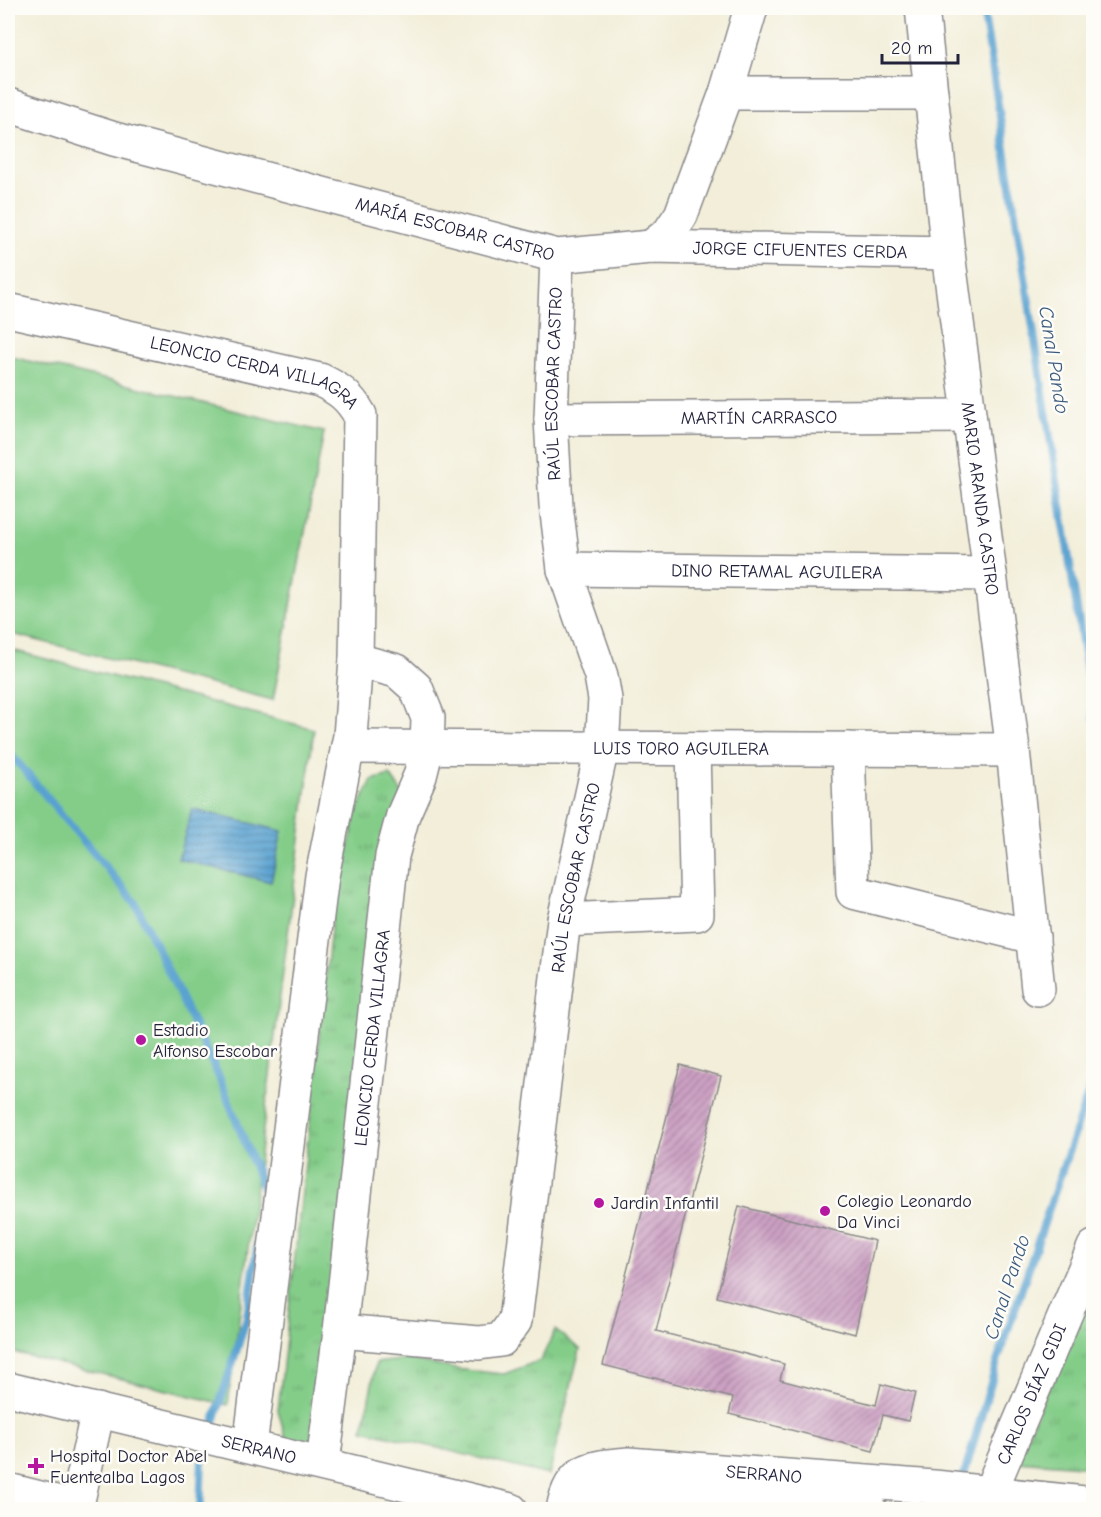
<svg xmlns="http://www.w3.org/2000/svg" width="1101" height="1517" font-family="'Comic Neue',sans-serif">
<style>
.grass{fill:url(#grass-tufts);stroke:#537862;stroke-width:1.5}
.pitch{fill:#84cd89;stroke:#537862;stroke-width:1.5}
.water{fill:url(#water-rules);stroke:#3e6286;stroke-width:1.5}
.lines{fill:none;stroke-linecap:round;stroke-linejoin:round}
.stream{stroke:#59a1d0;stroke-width:8}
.building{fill:url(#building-hatch)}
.minor-casing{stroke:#8a888a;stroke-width:36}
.minor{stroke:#fff;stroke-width:33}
.poi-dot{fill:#b5179e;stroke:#fdfcf7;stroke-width:2}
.labels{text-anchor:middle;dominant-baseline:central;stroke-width:5;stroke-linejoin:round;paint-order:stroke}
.street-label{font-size:18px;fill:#22223b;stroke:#fdfcf7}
.poi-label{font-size:18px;fill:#22223b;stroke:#fdfcf7;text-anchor:start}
.water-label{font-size:20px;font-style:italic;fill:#3b5b7e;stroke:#fdfcf7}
</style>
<defs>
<pattern id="grass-tufts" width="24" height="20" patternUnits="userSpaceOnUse" patternTransform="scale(1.5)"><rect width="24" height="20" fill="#84cd89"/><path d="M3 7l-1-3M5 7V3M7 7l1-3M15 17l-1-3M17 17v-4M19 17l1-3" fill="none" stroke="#72b077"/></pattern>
<pattern id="water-rules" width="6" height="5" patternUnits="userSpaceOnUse" patternTransform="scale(1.5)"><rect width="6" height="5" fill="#59a1d0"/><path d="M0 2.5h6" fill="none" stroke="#4983aa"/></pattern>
<pattern id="building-hatch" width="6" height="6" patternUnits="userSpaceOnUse" patternTransform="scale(1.5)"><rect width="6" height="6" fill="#cca0c3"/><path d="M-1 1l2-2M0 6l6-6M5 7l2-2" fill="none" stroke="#a582a0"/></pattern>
</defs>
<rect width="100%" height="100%" fill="#fdfcf7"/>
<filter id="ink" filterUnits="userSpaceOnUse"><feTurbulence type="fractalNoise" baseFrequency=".0167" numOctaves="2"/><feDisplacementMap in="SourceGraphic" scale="12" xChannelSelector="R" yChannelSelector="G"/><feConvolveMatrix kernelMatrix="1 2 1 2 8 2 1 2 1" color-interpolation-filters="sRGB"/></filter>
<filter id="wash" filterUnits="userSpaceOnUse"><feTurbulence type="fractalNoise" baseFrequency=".008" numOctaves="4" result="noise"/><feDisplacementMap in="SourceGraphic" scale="24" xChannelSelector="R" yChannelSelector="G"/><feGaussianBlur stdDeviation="1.35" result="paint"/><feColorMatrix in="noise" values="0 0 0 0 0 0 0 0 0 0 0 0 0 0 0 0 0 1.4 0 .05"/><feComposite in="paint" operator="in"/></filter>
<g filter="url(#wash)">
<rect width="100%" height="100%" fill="#f2eed9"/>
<path class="grass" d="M 390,775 L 403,794 L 318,1431 L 304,1448 L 287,1443 L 278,1410 L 333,911 L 357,811 L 372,780 Z
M 1093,1278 L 1093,1467 L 1017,1461 Z
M 555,1330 L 580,1349 L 549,1475 L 363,1430 L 376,1363 L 408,1359 L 455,1369 L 504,1374 L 541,1360 Z"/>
<path class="pitch" d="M 8,356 L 324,432 L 273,700 L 8,633 Z
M 8,649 L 314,729 L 228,1405 L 8,1351 Z"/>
<path class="water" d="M 192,809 L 282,831 L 271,882 L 178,859 Z"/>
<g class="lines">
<path class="stream" d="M 983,8 L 1094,718
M 8,751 L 135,902 L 219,1077 L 265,1193 L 247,1317 L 211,1431
M 962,1482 L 997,1362 L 1094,1076
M 200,1510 L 202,1458 L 206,1446"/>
</g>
<g id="blocks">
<path class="building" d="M 680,1065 L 721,1076 L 656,1331 L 784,1364 L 780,1380 L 876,1405 L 881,1384 L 915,1393 L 908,1421 L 883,1415 L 873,1451 L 729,1414 L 733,1398 L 603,1365 Z
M 739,1206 L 875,1241 L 855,1334 L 717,1297 Z"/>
</g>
</g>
<g filter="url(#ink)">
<use href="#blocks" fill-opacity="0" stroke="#8a888a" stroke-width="1.5"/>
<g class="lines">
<g class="minor-casing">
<g id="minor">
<path id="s1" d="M 922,8 L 948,253 L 1013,750 L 1038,989"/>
<path d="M 726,93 L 931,93"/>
<path id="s2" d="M 8,105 L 114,139 L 557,256 L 651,247 L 948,253"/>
<path d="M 651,247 L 669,233 L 681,215 L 726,93 L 751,8"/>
<path id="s3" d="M 8,310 L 320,380 C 339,389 349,396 360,415 L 356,660 L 350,736 L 322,876 L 250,1446"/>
<path id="s4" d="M 551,419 L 969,416"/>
<path id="s5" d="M 564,569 L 990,574"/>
<path id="s6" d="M 348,747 L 1013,750"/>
<path d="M 848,749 L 853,892 L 1033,937"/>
<path d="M 564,920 L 697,914 L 693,749"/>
<path id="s7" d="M 340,1331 L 479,1343 L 501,1340 L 515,1321 L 564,920 L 602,748 L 605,699 L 601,676 L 564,569 L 556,505 L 551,419 L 557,256"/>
<path id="s8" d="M 8,1389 L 511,1510"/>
<path id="s9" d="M 323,1463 L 340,1331 L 392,856 L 403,815 L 420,776 L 427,748 L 428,718 L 416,688 L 397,671 L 356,660"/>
<path d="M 8,1490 L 76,1507"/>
<path d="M 76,1510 L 98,1410"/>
<path id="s10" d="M 563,1510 C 570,1468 591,1467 628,1464 L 934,1487 L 1094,1504"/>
<path d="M 574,1510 L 593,1495 L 626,1491 L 870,1510"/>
<path id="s11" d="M 996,1510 L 992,1493 L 996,1478 L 1094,1247"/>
</g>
</g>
<use href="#minor" class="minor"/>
</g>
</g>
<g class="poi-dot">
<circle cx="141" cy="1040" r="6"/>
<circle cx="599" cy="1203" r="6"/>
<circle cx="825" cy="1211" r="6"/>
<path d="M33 1457h6v6h6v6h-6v6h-6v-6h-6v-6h6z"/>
</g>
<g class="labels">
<g class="street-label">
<text stroke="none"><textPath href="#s2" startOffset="464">MARÍA ESCOBAR CASTRO</textPath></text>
<text stroke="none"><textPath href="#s2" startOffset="813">JORGE CIFUENTES CERDA</textPath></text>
<text stroke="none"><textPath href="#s3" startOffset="255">LEONCIO CERDA VILLAGRA</textPath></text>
<text stroke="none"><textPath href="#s7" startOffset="1137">RAÚL ESCOBAR CASTRO</textPath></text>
<text stroke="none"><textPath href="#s4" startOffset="208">MARTÍN CARRASCO</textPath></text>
<text stroke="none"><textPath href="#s1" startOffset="494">MARIO ARANDA CASTRO</textPath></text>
<text stroke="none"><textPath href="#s5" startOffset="213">DINO RETAMAL AGUILERA</textPath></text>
<text stroke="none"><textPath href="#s6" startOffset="333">LUIS TORO AGUILERA</textPath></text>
<text stroke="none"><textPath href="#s7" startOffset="633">RAÚL ESCOBAR CASTRO</textPath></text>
<text stroke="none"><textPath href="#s9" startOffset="428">LEONCIO CERDA VILLAGRA</textPath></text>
<text stroke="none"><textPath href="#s11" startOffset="124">CARLOS DÍAZ GIDI</textPath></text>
<text stroke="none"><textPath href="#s8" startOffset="258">SERRANO</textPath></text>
<text stroke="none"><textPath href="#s10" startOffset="226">SERRANO</textPath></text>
</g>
<g class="poi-label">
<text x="153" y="1030">Estadio<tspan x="153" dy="21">Alfonso Escobar</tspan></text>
<text x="837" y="1201">Colegio Leonardo<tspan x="837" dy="21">Da Vinci</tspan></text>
<text x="611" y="1203">Jardin Infantil</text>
<text x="50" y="1456">Hospital Doctor Abel<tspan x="50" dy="21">Fuentealba Lagos</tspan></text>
</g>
<g class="water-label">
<text transform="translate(1054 360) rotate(81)">Canal Pando</text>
<text transform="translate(1007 1287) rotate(-72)">Canal Pando</text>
</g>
</g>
<rect width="1101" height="1517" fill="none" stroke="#fdfcf7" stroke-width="30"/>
<path d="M882 54v9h76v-9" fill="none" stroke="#22223b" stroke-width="3"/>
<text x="891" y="54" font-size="18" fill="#22223b" stroke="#fdfcf7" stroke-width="4.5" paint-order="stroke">20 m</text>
</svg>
